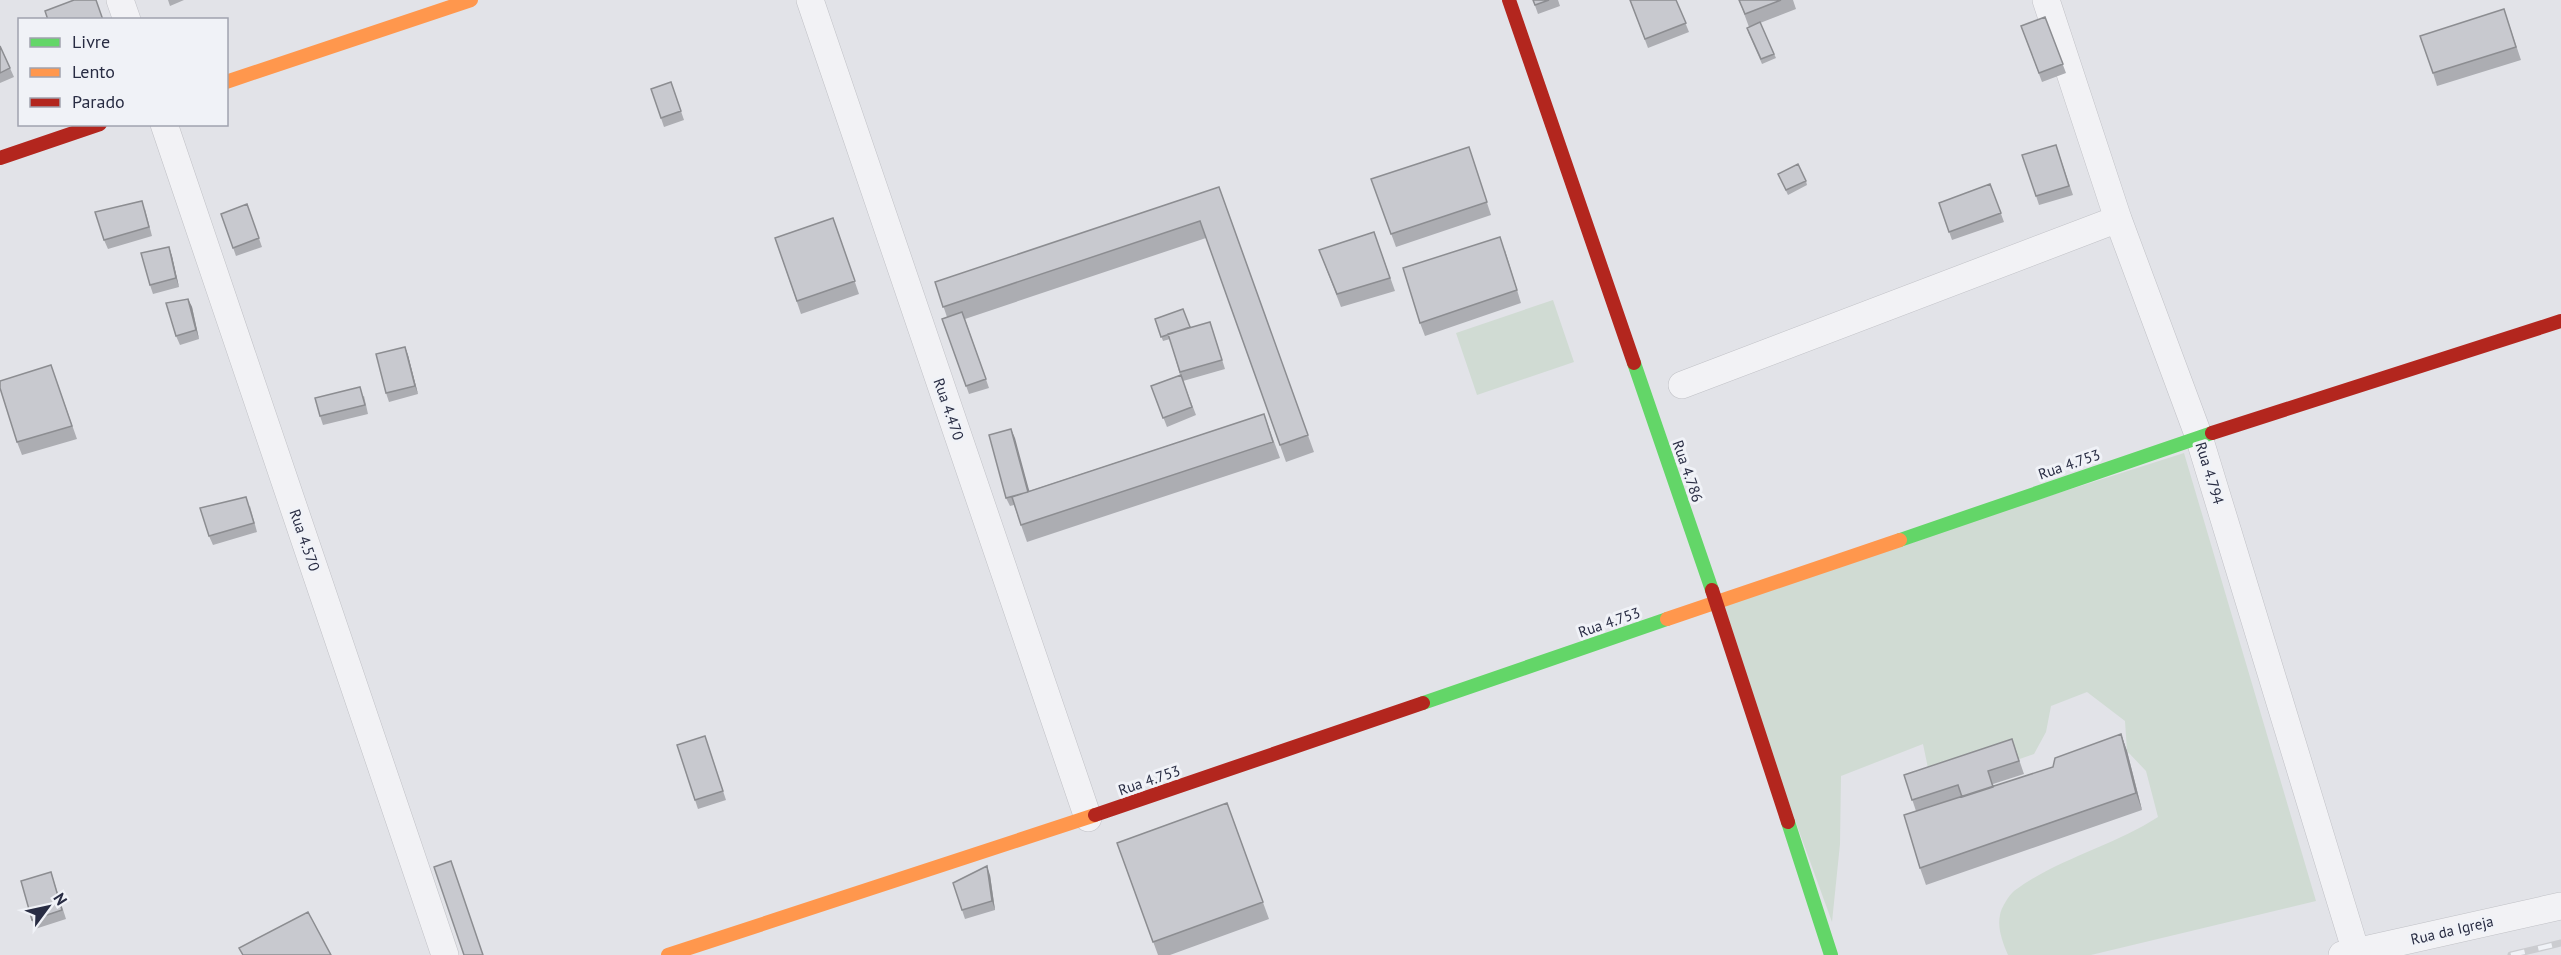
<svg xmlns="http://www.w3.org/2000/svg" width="2561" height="955" font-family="'PT Sans',sans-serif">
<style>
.green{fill:#d0dbd3}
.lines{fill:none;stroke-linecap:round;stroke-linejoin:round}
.street-casing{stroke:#c0c1c6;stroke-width:28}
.street{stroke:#f2f2f5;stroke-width:27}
.fast{stroke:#63d668;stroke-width:14}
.slow{stroke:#ff974d;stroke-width:14}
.jam{stroke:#b3261e;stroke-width:14}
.rail-casing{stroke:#cbccd0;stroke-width:7}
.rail{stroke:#f0f2f7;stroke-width:4.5;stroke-dasharray:14;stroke-linecap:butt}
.wall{fill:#acadb2}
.shaded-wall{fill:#8c8d91}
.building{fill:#c8c9cf;stroke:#8c8d91;stroke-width:1.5}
.labels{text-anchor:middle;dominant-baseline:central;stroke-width:6;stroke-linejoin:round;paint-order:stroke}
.street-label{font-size:15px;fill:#282c43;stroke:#f0f2f7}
</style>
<rect width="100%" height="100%" fill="#e2e3e8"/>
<path class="green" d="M 1553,300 L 1574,362 L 1477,395 L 1456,333 Z
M 2184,453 L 2316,901 L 2091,955 L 2008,955 C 2003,943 1997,928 2000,915 C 2001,908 2009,895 2014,891 C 2057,859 2113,846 2158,817 L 2146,771 L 2127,751 L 2125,721 L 2087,692 L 2051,706 L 2046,732 L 2034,754 L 2008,763 L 1928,768 L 1923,744 L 1841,776 L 1840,844 L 1832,922 L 1716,602 Z"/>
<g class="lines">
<g class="street-casing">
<path id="street" d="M 120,0 L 127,20
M 810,0 L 1088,818
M 2046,0 L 2118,219 L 2199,437 L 2356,952
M 164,124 L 445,955
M 1682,385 L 2118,219
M 2342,955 L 2561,906"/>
</g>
<use href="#street" class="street"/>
<path class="fast" d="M 1634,363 L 1712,590
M 1900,540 L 2212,433
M 1423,703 L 1667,619
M 1788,822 L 1831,955"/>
<path class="slow" d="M 226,82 L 471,0
M 1667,619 L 1900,540
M 668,955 L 1095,815"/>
<path class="jam" d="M 1509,0 L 1634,363
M 0,158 L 100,124
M 2212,433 L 2561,321
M 1712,590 L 1788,822
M 1095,815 L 1423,703"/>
<g class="rail-casing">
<path id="rail" d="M 2511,955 L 2561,943"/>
</g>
<use href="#rail" class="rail"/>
</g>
<path class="wall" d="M 168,0 L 184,0 L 170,6 Z
M 1533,0 L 1558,0 L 1560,6 L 1538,14 Z
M 1630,0 L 1676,0 L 1689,32 L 1648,48 Z
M 1739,0 L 1793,0 L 1796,9 L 1760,23 L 1776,58 L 1762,64 L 1748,32 L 1749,27 Z
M 2504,9 L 2521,60 L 2437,86 L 2433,73 Z
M 2045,17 L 2066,73 L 2042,82 L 2021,26 Z
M 0,46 L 14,77 L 0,83 Z
M 671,82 L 684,120 L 664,127 L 651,89 Z
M 2056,145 L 2073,195 L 2039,205 L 2036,196 Z
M 1473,160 L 1491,215 L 1396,247 L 1371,179 Z
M 1778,174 L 1806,181 L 1807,185 L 1788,195 Z
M 1990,184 L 2004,222 L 1952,240 L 1939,203 Z
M 1219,187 L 1314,452 L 1286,462 L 1206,238 L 965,319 L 989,388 L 969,394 L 942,319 L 947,317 L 935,282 Z
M 247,204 L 262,247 L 236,256 L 221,214 Z
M 145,209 L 152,236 L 108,249 L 104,240 Z
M 833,218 L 859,294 L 801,314 L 775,238 Z
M 1374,232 L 1395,291 L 1341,307 L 1319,250 Z
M 169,247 L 172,256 L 179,287 L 153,294 L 150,285 Z
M 1505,250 L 1521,303 L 1425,336 L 1420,323 Z
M 188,299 L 192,307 L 199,339 L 180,345 L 176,336 Z
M 1183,309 L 1190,328 L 1213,331 L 1225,369 L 1183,381 L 1196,415 L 1167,427 L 1151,386 L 1180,375 L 1170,339 L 1163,341 L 1155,319 Z
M 405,347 L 408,355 L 418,394 L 389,402 L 386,393 Z
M 51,365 L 77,439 L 22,455 L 17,442 Z
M 364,396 L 368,414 L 323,425 L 320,416 Z
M 1264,414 L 1280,458 L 1027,542 L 1014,505 L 1010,506 L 1006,498 L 1011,429 L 1029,491 Z
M 250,506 L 257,532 L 213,545 L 209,536 Z
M 2121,734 L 2127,751 L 2142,810 L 1926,885 L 1920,868 L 1916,811 L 1904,775 L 2012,739 L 2024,774 L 1993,784 L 1994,787 L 2053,767 Z
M 705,736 L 726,800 L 698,809 L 695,800 Z
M 1227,803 L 1269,919 L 1170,955 L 1158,955 L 1117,843 Z
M 51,872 L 66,919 L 35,929 L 32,920 Z
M 990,875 L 995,910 L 965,919 L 962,910 Z"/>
<path class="shaded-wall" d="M 169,247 L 172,256 L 179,287 L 176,278 Z
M 188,299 L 192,307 L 199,339 L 196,330 Z
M 405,347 L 408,355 L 418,394 L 415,386 Z
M 1011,429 L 1015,438 L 1032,501 L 1028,492 Z
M 2121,734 L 2127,751 L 2142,810 L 2136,793 Z
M 987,866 L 990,875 L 995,910 L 992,901 Z"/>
<path class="building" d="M 74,0 L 96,0 L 103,20 L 48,20 L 45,11 Z
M 1533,0 L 1549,0 L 1535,5 Z
M 1630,0 L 1676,0 L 1686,23 L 1645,39 Z
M 1739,0 L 1781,0 L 1745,14 Z
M 2504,9 L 2516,47 L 2433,73 L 2420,36 Z
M 2045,17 L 2063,64 L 2039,73 L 2021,26 Z
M 1760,22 L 1774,54 L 1761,59 L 1747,28 Z
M 0,46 L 10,68 L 0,73 Z
M 671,82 L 681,111 L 661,118 L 651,89 Z
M 2056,145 L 2069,186 L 2036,196 L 2022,155 Z
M 1469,147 L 1487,202 L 1391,234 L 1371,179 Z
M 1798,164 L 1806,181 L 1786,190 L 1778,174 Z
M 1990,184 L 2001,213 L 1949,232 L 1939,203 Z
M 1219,187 L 1308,435 L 1280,445 L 1200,221 L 943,307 L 935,282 Z
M 142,201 L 149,227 L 104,240 L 95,212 Z
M 247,204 L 259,238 L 233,248 L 221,214 Z
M 833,218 L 855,281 L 797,301 L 775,238 Z
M 1374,232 L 1390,278 L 1337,294 L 1319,250 Z
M 1500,237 L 1517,290 L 1420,323 L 1403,268 Z
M 169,247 L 176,278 L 150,285 L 141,253 Z
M 188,299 L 196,330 L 176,336 L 166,303 Z
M 1183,309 L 1190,327 L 1161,337 L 1155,319 Z
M 962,312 L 986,379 L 966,386 L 942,319 Z
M 1210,322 L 1222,360 L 1180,372 L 1168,334 Z
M 405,347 L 415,386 L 386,393 L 376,354 Z
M 51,365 L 72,426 L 17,442 L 0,388 L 0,381 Z
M 1181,375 L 1192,407 L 1163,418 L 1151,386 Z
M 360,387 L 365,405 L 320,416 L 315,398 Z
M 1264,414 L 1273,442 L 1021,525 L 1012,497 Z
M 1011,429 L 1028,492 L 1006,498 L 989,435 Z
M 246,497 L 254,523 L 209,536 L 200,508 Z
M 2121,734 L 2136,793 L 1920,868 L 1904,815 L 2053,767 L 2055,758 Z
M 705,736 L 723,791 L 695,800 L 677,745 Z
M 2012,739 L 2019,761 L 1988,771 L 1993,787 L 1962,797 L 1958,785 L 1912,800 L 1904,775 Z
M 1227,803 L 1263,902 L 1153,942 L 1117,843 Z
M 451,861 L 483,955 L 464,955 L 434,867 Z
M 987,866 L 992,901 L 962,910 L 953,883 Z
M 51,872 L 62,910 L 32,920 L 21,881 Z
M 308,912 L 331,955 L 243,955 L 239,948 Z"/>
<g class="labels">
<g class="street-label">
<text transform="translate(949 409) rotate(71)">Rua 4.470</text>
<text transform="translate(2069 464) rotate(-19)">Rua 4.753</text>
<text transform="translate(1688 471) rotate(71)">Rua 4.786</text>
<text transform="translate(2210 473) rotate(73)">Rua 4.794</text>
<text transform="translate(305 540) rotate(71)">Rua 4.570</text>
<text transform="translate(1609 622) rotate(-19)">Rua 4.753</text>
<text transform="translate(1149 780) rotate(-19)">Rua 4.753</text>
<text transform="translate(2452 930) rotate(-13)">Rua da Igreja</text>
</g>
</g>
<rect x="18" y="18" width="210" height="108" fill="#f0f2f7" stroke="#a0a3af" stroke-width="1.5"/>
<rect x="30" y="38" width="30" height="9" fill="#63d668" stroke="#a0a3af" stroke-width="1.5"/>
<text x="72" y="48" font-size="18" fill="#282c43">Livre</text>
<rect x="30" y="68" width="30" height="9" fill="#ff974d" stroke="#a0a3af" stroke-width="1.5"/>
<text x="72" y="78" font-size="18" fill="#282c43">Lento</text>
<rect x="30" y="98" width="30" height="9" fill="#b3261e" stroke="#a0a3af" stroke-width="1.5"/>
<text x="72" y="108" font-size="18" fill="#282c43">Parado</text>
<g transform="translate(48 907) rotate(57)" stroke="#f0f2f7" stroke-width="4.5" paint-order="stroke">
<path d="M0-4.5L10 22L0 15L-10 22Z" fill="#282c43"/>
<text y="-9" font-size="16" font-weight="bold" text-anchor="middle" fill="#282c43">N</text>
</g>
</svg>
